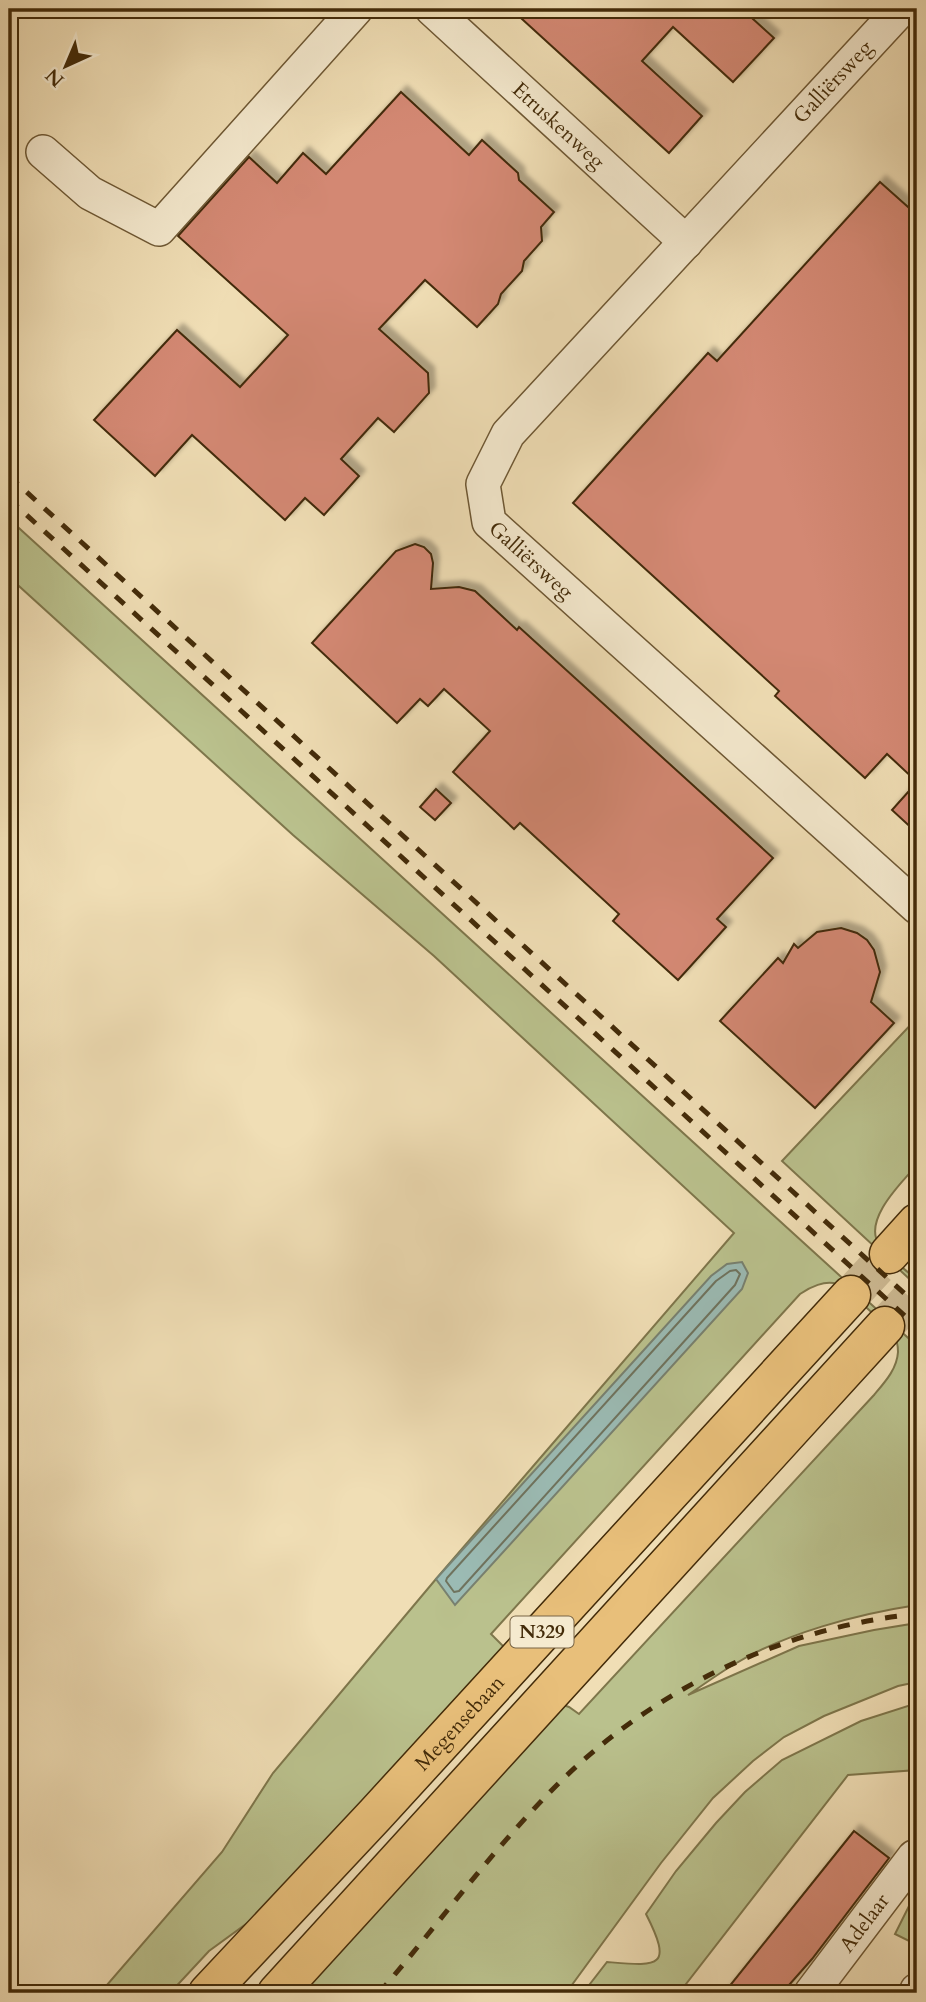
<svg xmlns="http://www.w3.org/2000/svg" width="926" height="2002" font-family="Cardo,serif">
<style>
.green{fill:#bac18d;stroke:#7e764b;stroke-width:2}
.water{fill:#9bbbb4;stroke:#788170;stroke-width:2}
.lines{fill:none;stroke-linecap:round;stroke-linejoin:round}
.shore{stroke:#6f735e;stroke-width:2}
.building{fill:#d38873;stroke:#432b09;stroke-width:2;filter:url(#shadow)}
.major-tunnel{stroke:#cdba93;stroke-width:38;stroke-dasharray:38 19;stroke-linecap:butt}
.minor-casing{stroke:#6e5834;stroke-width:36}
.major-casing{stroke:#432b09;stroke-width:41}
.minor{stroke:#f5eacf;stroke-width:33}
.major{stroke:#e8bf7a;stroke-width:38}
.rail{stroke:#432b09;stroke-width:5;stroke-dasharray:12 12;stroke-linecap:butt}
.labels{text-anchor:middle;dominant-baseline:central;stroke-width:7;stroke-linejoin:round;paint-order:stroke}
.shield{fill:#f5eacf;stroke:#786444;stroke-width:2}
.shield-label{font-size:19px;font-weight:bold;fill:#432b09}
.street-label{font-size:21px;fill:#432b09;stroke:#f5eacf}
</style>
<defs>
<filter id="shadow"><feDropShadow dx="6" dy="-6" stdDeviation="2" flood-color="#0004"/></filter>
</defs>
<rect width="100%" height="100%" fill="#f0deb5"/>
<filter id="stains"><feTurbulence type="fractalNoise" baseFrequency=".00286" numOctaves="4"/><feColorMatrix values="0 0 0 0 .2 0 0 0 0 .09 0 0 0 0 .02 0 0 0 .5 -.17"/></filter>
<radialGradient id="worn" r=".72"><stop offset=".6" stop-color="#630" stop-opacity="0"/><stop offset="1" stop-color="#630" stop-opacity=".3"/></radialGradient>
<path class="green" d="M 9,519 L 917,1346 L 917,1605 C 858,1614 785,1633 733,1665 C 718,1674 703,1685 688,1695 L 799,1646 L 874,1630 L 917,1623 L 917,1682 L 898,1686 L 824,1716 L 784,1737 L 753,1761 L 713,1798 L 661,1863 L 566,1993 L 299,1993 L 560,1704 L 569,1707 L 579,1714 L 874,1395 C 885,1382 897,1369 898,1352 C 898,1346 897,1340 894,1336 C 890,1328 844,1286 837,1284 C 825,1280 810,1287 800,1294 L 491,1634 L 505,1648 L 268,1908 L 209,1951 L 170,1993 L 100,1993 L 222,1852 L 273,1773 L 436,1579 L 734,1233 L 434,956 L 293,835 L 9,577 Z
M 917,1018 L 917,1165 C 902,1182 861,1221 880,1246 C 890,1259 905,1269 917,1280 L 917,1286 L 782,1161 Z
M 917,1703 L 917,1770 L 848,1775 L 679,1993 L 583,1993 L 607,1962 C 658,1966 674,1969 646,1914 L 676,1871 L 716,1823 L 745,1792 L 782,1760 L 861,1721 Z
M 912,1900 L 917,1902 L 917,1945 L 895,1934 Z"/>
<path class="water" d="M 742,1262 L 748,1273 L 742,1289 L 455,1605 L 436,1579 L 711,1276 L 727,1264 Z"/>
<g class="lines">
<path class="shore" d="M 736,1270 L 740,1274 L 735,1285 L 459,1591 L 454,1592 L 446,1581 L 447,1578 L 716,1281 L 730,1271 Z"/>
</g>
<path class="building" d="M 511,9 L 742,9 L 774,38 L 733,82 L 673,27 L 642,61 L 702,116 L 669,153 Z
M 401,92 L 469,155 L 482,140 L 518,173 L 519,180 L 554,212 L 541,227 L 542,241 L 524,261 L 522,271 L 501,294 L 498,304 L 477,327 L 425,280 L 379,329 L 428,373 L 429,393 L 394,432 L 378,418 L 341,459 L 359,476 L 324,515 L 305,498 L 285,520 L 192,435 L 155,476 L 94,420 L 177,330 L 240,387 L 288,335 L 178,236 L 249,157 L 277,183 L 303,153 L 326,174 Z
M 880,182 L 917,215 L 917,782 L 887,754 L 865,778 L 775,696 L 779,691 L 573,503 L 708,353 L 717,361 Z
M 415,544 L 424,547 L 431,554 L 433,563 L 431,589 L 459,587 L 475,591 L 517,630 L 519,627 L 773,858 L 717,919 L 726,927 L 678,980 L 613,921 L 619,914 L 520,823 L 514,829 L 453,772 L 490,731 L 444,689 L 428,706 L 420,699 L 397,723 L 312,643 L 396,551 Z
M 917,782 L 917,833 L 892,810 Z
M 436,789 L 451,803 L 435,820 L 420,807 Z
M 841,928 L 857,933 L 867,940 L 874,950 L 880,972 L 871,1002 L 894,1023 L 815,1108 L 720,1021 L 778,958 L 783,963 L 794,944 L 798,948 L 817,932 Z
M 854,1831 L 889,1858 L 812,1959 L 782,1993 L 724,1993 Z"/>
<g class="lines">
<path class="major-tunnel" d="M 851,1295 L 889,1254
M 885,1326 L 917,1291"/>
<g class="minor-casing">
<g id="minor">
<path id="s1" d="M 432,9 L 686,242"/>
<path id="s2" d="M 901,9 L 508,434 L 483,484 L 489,522 L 917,907"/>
<path d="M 43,152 L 90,193 L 159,229 L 356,9"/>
<path id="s3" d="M 811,1993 L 914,1857 L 917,1858"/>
<path d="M 916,1993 L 917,1990"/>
</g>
</g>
<g class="major-casing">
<g id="major">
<path d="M 889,1254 L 917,1223"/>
<path id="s4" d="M 208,1993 L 375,1815 L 851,1295"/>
<path d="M 277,1993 L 885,1326"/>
</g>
</g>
<use href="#minor" class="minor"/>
<use href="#major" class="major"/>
<path class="rail" d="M 9,476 L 917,1305
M 9,499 L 917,1327
M 379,1993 C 437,1926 489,1854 551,1791 C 647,1692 781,1627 917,1614"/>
</g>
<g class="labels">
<rect class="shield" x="510.5" y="1616.5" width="63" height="31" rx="5"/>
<g class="shield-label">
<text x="542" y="1632">N329</text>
</g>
<g class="street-label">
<text transform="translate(833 82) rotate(-47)">Galliërsweg</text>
<text stroke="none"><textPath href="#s1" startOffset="172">Etruskenweg</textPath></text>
<text stroke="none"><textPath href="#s2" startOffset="730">Galliërsweg</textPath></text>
<text stroke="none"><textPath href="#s4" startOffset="369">Megensebaan</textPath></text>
<text stroke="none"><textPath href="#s3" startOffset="88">Adelaar</textPath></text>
</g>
</g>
<rect width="926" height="2002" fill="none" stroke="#f0deb5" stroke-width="35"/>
<rect x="10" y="10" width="905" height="1981" fill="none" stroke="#432b09" stroke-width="3.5"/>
<rect x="18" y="18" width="891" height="1967" fill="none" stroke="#432b09" stroke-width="2"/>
<g transform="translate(66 66) rotate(224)" stroke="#f5eacf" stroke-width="5" paint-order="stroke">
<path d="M0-5L12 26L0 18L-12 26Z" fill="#432b09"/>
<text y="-10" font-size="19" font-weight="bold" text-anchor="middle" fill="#432b09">N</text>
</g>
<rect width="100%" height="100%" filter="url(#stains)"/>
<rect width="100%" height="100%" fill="url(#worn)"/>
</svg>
